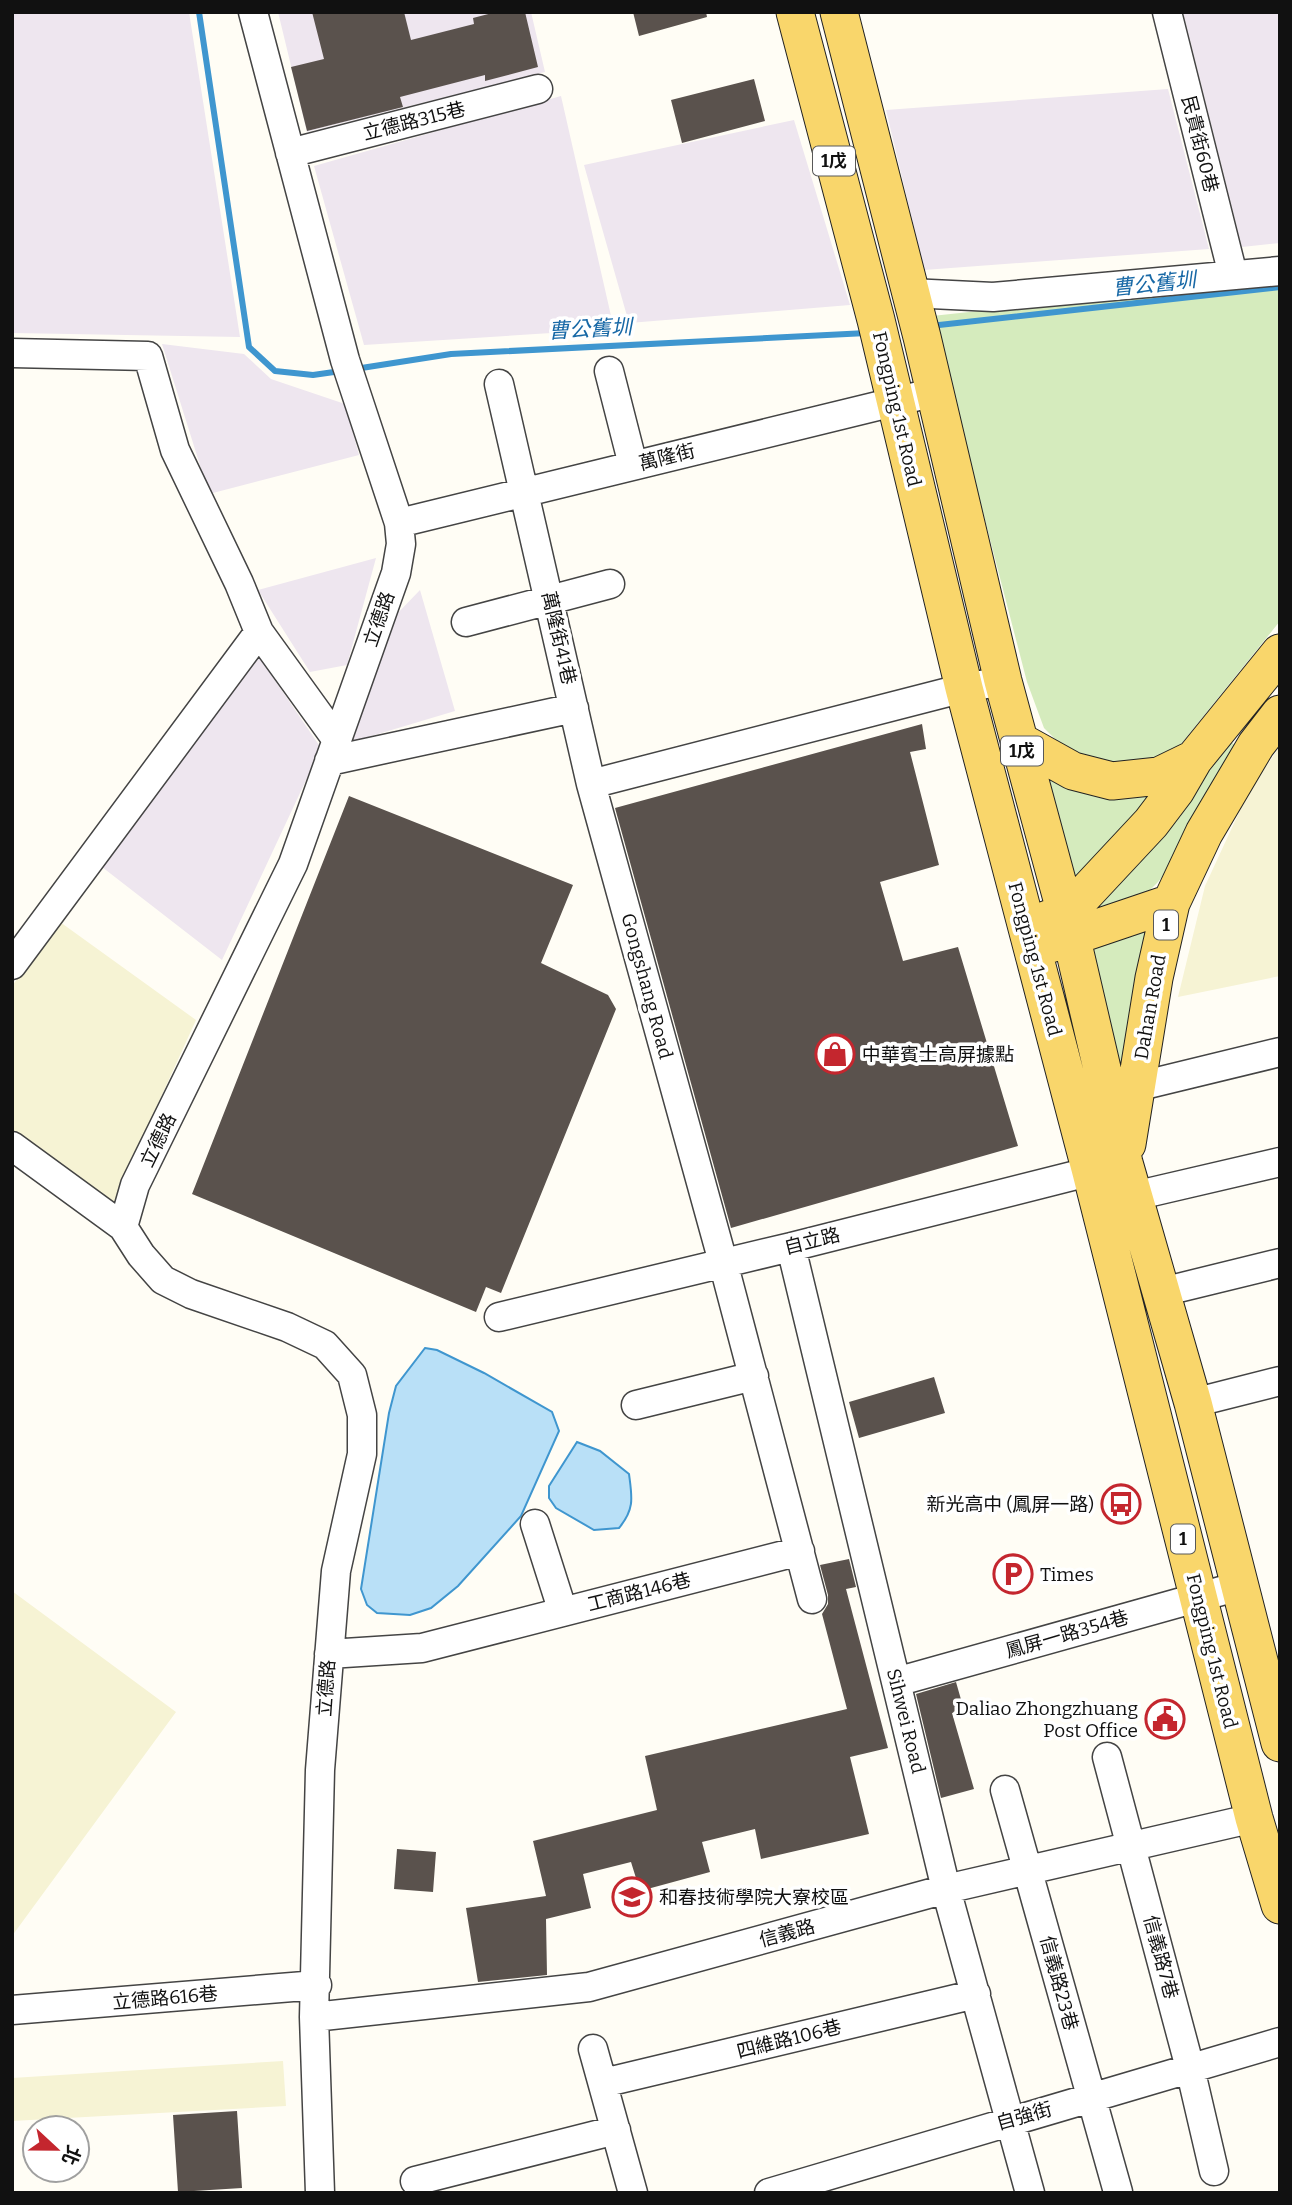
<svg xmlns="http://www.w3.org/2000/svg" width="1292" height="2205" font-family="Bitter,'Noto Sans TC',serif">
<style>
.industrial{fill:#eee6ef}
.farmland{fill:#f6f3d4}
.green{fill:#d5ebbd}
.water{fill:#b9e0f7;stroke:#3f96cf;stroke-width:2}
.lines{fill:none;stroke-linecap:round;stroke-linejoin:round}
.stream{stroke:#3f96cf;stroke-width:6}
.building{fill:#5a524d}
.minor-casing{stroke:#444;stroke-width:31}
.major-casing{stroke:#222;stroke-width:39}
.minor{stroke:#fff;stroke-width:28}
.major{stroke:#f9d66b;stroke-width:37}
.labels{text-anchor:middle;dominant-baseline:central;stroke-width:7;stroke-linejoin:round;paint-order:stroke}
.shield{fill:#fff;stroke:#585858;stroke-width:2}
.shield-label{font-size:18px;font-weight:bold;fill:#111}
.street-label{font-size:19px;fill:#111;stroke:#fff}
.poi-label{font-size:19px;fill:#111;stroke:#fff;text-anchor:start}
.water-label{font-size:21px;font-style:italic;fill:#1768a6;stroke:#fff}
</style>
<rect width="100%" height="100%" fill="#fffdf5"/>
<path class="industrial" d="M 12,12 L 189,12 L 240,337 L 12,333 Z
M 278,12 L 531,12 L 545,72 L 307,132 Z
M 1183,12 L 1280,12 L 1280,243 L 1242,247 Z
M 1168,89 L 1209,249 L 924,270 L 886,110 Z
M 561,96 L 614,329 L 364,345 L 314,166 Z
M 794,120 L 850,305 L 629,323 L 584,165 Z
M 162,344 L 244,354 L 271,379 L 345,404 L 359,455 L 209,494 Z
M 376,558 L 347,665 L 310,672 L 258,590 Z
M 420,590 L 455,711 L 348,743 L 394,617 Z
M 257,654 L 321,748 L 222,960 L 102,867 Z"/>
<path class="farmland" d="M 1280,746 L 1280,976 L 1178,997 L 1205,886 L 1248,793 Z
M 60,922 L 196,1020 L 141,1141 L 118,1208 L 12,1136 L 12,986 Z
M 12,1591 L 176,1712 L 12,1936 Z
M 283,2061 L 286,2106 L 12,2121 L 12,2078 Z"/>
<path class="green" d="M 1280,279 L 1280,621 L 1181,744 L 1155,761 L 1118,768 L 1083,760 L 1060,744 L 1044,728 L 1027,682 L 932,316 Z
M 1228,740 L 1238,747 L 1170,867 L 1158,882 L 1145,895 L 1079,927 Z
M 1034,760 L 1166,784 L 1069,887 Z
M 1154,923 L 1122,1079 L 1091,943 Z"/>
<path class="water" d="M 425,1348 L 437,1350 L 484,1373 L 552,1412 L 559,1431 L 521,1516 L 458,1586 L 431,1608 L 410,1615 L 377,1613 L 367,1605 L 361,1589 L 389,1413 L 396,1386 Z
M 577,1442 L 600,1451 L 629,1474 C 632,1497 635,1509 619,1528 L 594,1530 L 556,1508 L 549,1498 L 549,1486 Z"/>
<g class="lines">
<path class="stream" d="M 199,12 L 249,347 L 275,371 L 313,375 L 341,371
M 930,326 L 1280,287
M 355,369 L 451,354 L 867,333"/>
</g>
<path class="building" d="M 312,12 L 404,12 L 411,40 L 474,24 L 473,18 L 496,12 L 525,12 L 538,67 L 485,81 L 485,75 L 400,97 L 403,107 L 307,131 L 291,67 L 324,59 Z
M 633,12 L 706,12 L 707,17 L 639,36 Z
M 754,79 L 765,121 L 682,143 L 671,100 Z
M 922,724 L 926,749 L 910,752 L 939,865 L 880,882 L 903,961 L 958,947 L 1018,1146 L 731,1228 L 615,808 Z
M 349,796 L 573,885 L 541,963 L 608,995 L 616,1009 L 501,1293 L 486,1287 L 476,1312 L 192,1194 Z
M 934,1377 L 945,1413 L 859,1438 L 849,1402 Z
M 849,1559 L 856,1587 L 846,1589 L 888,1748 L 850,1757 L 869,1834 L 761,1859 L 755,1829 L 702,1842 L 710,1872 L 640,1891 L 631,1862 L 583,1874 L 591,1908 L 546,1919 L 547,1975 L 478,1982 L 466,1908 L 546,1896 L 533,1841 L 657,1810 L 645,1756 L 847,1709 L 822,1614 L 828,1604 L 828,1595 L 820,1565 Z
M 956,1682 L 964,1710 L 952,1713 L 974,1789 L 941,1798 L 916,1694 Z
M 397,1849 L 436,1852 L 433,1892 L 394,1889 Z
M 237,2111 L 242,2188 L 178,2192 L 173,2115 Z"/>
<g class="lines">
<g class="minor-casing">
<path id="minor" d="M 253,12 L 345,360 L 399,523 L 401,544 L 396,573 L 293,864 L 135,1185 L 123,1227 L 141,1255 L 163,1280 L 191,1294 L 287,1327 L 325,1345 L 352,1375 L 362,1415 L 362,1454 L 336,1571 L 320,1770 L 314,2017 L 320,2193
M 1167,12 L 1233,275
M 290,153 L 538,89
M 910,293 L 993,297 L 1280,271
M 12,353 L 148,356 L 175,450 L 239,583 L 259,632 L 337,740
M 609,371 L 633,465
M 499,384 L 591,784
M 399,523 L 935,392
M 466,622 L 610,584
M 329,761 L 574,708
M 12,965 L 259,632
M 1136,1087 L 1280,1052
M 12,1146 L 123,1227
M 1134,1196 L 1280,1162
M 791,1247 L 946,1889 L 1030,2193
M 1162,1292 L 1280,1263
M 499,1317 L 791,1247 L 1108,1167
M 1193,1403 L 1280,1381
M 636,1405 L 754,1376
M 535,1524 L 563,1612
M 812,1599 L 723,1262 L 591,784 L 964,688 L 1003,681
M 329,1654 L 422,1648 L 800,1551
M 896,1682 L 1239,1586
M 1107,1757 L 1190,2068 L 1214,2171
M 1005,1790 L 1118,2192
M 12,2010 L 317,1985
M 314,2017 L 589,1987 L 946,1889 L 1254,1818
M 593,2049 L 633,2193
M 603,2083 L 976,1994
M 415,2181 L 616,2130
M 769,2193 L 1280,2042"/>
</g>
<g class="major-casing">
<path id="major" d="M 795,12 L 876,320 L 964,688 L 1091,1172 L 1254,1818 L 1280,1905
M 839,12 L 922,337 L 1003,681 L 1066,914 L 1124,1163 L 1193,1403 L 1280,1743
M 1019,741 L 1073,771 L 1112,781 L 1159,776 L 1194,759
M 1048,919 L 1066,914 L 1151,823 L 1176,790 L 1194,759 L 1280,653
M 1047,945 L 1171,903
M 1127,1144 L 1154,978 L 1171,903 L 1204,833 L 1256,745 L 1280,714"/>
</g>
<use href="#minor" class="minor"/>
<use href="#major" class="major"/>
</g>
<defs>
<g id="shop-ring" transform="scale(2.0125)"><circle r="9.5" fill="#fff" stroke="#c4262e" stroke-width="1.5"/><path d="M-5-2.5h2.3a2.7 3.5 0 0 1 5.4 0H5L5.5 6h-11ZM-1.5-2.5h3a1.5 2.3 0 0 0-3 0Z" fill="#c4262e"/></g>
<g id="bus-ring" transform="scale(2.0125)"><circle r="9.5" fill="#fff" stroke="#c4262e" stroke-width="1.5"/><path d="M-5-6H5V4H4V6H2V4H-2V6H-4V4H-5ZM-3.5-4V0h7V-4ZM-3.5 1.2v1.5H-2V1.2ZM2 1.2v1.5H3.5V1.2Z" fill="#c4262e"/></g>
<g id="parking-ring" transform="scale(2.0125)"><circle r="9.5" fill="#fff" stroke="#c4262e" stroke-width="1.5"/><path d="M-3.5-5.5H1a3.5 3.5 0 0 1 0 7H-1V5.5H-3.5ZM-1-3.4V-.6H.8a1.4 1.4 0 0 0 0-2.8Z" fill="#c4262e"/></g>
<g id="civic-ring" transform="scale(2.0125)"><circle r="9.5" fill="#fff" stroke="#c4262e" stroke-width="1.5"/><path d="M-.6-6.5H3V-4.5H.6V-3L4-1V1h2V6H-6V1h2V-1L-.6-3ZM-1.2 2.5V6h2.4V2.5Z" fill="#c4262e"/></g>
<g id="university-ring" transform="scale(2.0125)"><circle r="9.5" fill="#fff" stroke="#c4262e" stroke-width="1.5"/><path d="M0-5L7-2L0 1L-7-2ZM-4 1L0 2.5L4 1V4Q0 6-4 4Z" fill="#c4262e"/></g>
</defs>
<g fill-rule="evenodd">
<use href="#shop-ring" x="835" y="1054"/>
<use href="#bus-ring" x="1121" y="1504"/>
<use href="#parking-ring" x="1013" y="1574"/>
<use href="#civic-ring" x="1165" y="1719"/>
<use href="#university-ring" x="632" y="1897"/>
</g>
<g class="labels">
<g class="shield">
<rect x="813" y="146.5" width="42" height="29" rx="5"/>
<rect x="1001" y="736.5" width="42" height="29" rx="5"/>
<rect x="1154" y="910.5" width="24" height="29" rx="5"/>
<rect x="1171" y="1524.5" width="24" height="29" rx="5"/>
</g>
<g class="shield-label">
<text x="834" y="161">1戊</text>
<text x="1022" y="751">1戊</text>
<text x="1166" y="925">1</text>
<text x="1183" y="1539">1</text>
</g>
<g class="street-label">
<text transform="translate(414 121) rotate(-14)">立德路315巷</text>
<text transform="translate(1200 144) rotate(76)">民貴街60巷</text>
<text transform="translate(897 409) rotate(77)">Fongping 1st Road</text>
<text transform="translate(667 457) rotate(-14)">萬隆街</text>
<text transform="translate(379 619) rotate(-71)">立德路</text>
<text transform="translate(559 638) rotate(77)">萬隆街41巷</text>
<text transform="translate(1035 959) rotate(75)">Fongping 1st Road</text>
<text transform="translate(647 986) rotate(75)">Gongshang Road</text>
<text transform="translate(1150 1007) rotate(-80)">Dahan Road</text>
<text transform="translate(158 1140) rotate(-64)">立德路</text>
<text transform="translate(812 1241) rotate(-14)">自立路</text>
<text transform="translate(639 1592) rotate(-14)">工商路146巷</text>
<text transform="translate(1067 1634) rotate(-16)">鳳屏一路354巷</text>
<text transform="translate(1212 1651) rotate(76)">Fongping 1st Road</text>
<text transform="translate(326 1688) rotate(-86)">立德路</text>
<text transform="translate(906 1721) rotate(76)">Sihwei Road</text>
<text transform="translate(787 1933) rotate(-15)">信義路</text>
<text transform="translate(1161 1957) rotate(75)">信義路7巷</text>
<text transform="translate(1059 1983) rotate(75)">信義路23巷</text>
<text transform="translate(165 1998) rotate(-5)">立德路616巷</text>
<text transform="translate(789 2039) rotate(-14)">四維路106巷</text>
<text transform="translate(1024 2116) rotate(-16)">自強街</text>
</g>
<g class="poi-label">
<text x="862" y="1054">中華賓士高屏據點</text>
<text x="1094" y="1504" text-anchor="end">新光高中 (鳳屏一路)</text>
<text x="1040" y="1574">Times</text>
<text x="1138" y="1708" text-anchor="end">Daliao Zhongzhuang<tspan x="1138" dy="22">Post Office</tspan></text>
<text x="659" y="1897">和春技術學院大寮校區</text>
</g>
<g class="water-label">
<text transform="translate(1154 284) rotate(-6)">曹公舊圳</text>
<text transform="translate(590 329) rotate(-3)">曹公舊圳</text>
</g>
</g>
<rect width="1292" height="2205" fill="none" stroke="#111111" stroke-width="28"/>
<g transform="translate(56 2149) rotate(112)"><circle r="33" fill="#ffffff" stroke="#a0a0a0" stroke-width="2"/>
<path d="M0-5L12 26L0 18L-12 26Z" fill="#c4262e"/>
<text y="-10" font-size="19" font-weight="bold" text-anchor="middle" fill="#111111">北</text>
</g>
</svg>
